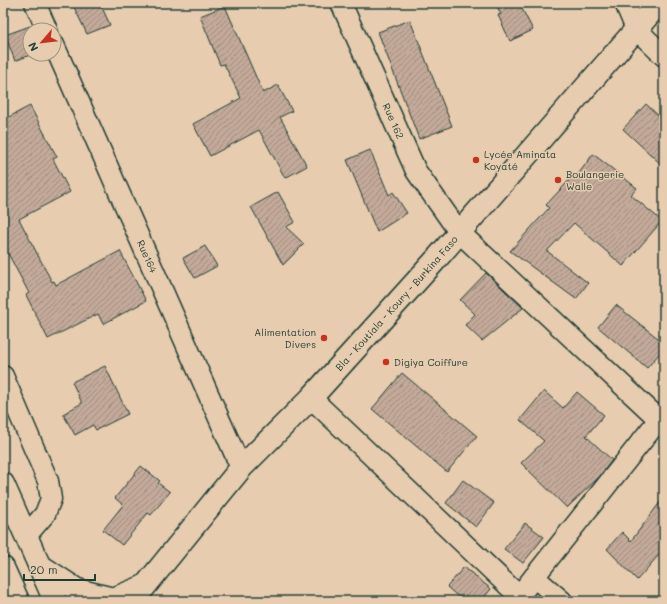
<svg xmlns="http://www.w3.org/2000/svg" width="667" height="604" font-family="Mali,sans-serif">
<style>
.building{fill:url(#building-hatch);stroke:#1f3d34}
.lines{fill:none;stroke-linecap:round;stroke-linejoin:round}
.minor-casing{stroke:#1f3d34;stroke-width:23}
.secondary-casing{stroke:#1f3d34;stroke-width:25}
.primary-casing{stroke:#1f3d34;stroke-width:25}
.minor{stroke:#e8ccaf;stroke-width:20}
.secondary{stroke:#e8ccaf;stroke-width:22}
.primary{stroke:#e8ccaf;stroke-width:22}
.poi-dot{fill:#c8321e;stroke:#e8ccaf;stroke-width:1.5}
.labels{text-anchor:middle;dominant-baseline:central;stroke-width:3;stroke-linejoin:round;paint-order:stroke}
.street-label{font-size:10px;fill:#1f3d34;stroke:#e8ccaf}
.poi-label{font-size:10px;fill:#1f3d34;stroke:#e8ccaf;text-anchor:start}
</style>
<defs>
<pattern id="building-hatch" width="6" height="6" patternUnits="userSpaceOnUse"><rect width="6" height="6" fill="#c3a999"/><path d="M-1 1l2-2M0 6l6-6M5 7l2-2" fill="none" stroke="#9e8b7e"/></pattern>
</defs>
<rect width="100%" height="100%" fill="#e8ccaf"/>
<filter id="ink" filterUnits="userSpaceOnUse"><feTurbulence type="fractalNoise" baseFrequency=".025" numOctaves="2"/><feDisplacementMap in="SourceGraphic" scale="8" xChannelSelector="R" yChannelSelector="G"/><feConvolveMatrix kernelMatrix="1 2 1 2 8 2 1 2 1" color-interpolation-filters="sRGB"/></filter>
<g filter="url(#ink)">
<path class="building" d="M 72,3 L 100,3 L 110,25 L 87,34 Z
M 495,3 L 519,3 L 533,30 L 510,41 L 498,15 L 501,14 Z
M 225,6 L 263,93 L 278,85 L 292,111 L 280,117 L 307,166 L 285,178 L 259,130 L 210,156 L 193,124 L 241,98 L 224,64 L 220,65 L 200,16 Z
M 410,20 L 452,126 L 419,139 L 378,32 Z
M 30,26 L 30,55 L 15,61 L 5,35 Z
M 646,104 L 664,121 L 664,167 L 623,129 Z
M 30,106 L 57,157 L 53,159 L 70,192 L 19,219 L 52,282 L 54,281 L 56,285 L 120,251 L 146,301 L 103,324 L 98,314 L 48,339 L 26,295 L 29,293 L 3,244 L 3,120 Z
M 370,150 L 389,195 L 393,192 L 407,213 L 377,232 L 347,160 Z
M 593,154 L 637,188 L 631,195 L 662,221 L 623,266 L 574,223 L 547,251 L 588,283 L 576,299 L 510,251 L 549,208 L 546,205 L 575,174 L 577,176 Z
M 278,192 L 295,222 L 286,227 L 304,244 L 283,265 L 251,207 Z
M 205,246 L 217,266 L 195,278 L 183,258 Z
M 486,273 L 523,308 L 482,341 L 465,325 L 475,314 L 460,300 Z
M 616,305 L 664,343 L 664,348 L 647,368 L 598,327 Z
M 105,366 L 128,414 L 96,430 L 93,425 L 75,435 L 63,414 L 82,403 L 72,382 Z
M 402,373 L 477,436 L 447,472 L 372,409 Z
M 544,391 L 563,408 L 577,392 L 604,415 L 586,436 L 612,460 L 600,476 L 567,508 L 521,463 L 544,441 L 520,420 Z
M 141,466 L 160,481 L 158,483 L 170,492 L 151,515 L 148,513 L 122,545 L 103,530 L 123,505 L 115,498 Z
M 463,480 L 494,503 L 476,527 L 446,503 Z
M 664,497 L 664,549 L 637,580 L 607,549 L 622,532 L 631,541 Z
M 525,523 L 544,537 L 523,563 L 504,549 Z
M 464,567 L 491,589 L 481,601 L 463,601 L 447,587 Z"/>
<g class="lines">
<g class="minor-casing">
<g id="minor">
<path d="M 35,3 L 47,30"/>
<path id="s1" d="M 341,3 L 416,171 L 459,232 L 664,424"/>
<path d="M 625,3 L 636,29 L 664,56"/>
<path id="s2" d="M 54,45 L 241,468"/>
<path d="M 3,376 L 48,481 L 51,499 L 45,514 L 26,536"/>
<path d="M 311,398 L 519,596 L 664,413"/>
<path d="M 534,577 L 562,601"/>
</g>
</g>
<g class="secondary-casing">
<path id="secondary" d="M 3,484 L 55,601
M 3,568 L 18,601"/>
</g>
<g class="primary-casing">
<g id="primary">
<path d="M 39,565 L 77,590 L 113,599 L 145,586"/>
<path id="s3" d="M 133,601 L 241,468 L 311,398 L 432,264 L 659,3"/>
</g>
</g>
<use href="#minor" class="minor"/>
<use href="#secondary" class="secondary"/>
<use href="#primary" class="primary"/>
</g>
</g>
<g class="poi-dot">
<circle cx="476" cy="160" r="4"/>
<circle cx="558" cy="180" r="4"/>
<circle cx="324" cy="338" r="4"/>
<circle cx="386" cy="362" r="4"/>
</g>
<g class="labels">
<g class="street-label">
<text stroke="none"><textPath href="#s1" startOffset="129">Rue 162</textPath></text>
<text stroke="none"><textPath href="#s2" startOffset="231">Rue164</textPath></text>
<text stroke="none"><textPath href="#s3" startOffset="398">Bla - Koutiala - Koury - Burkina Faso</textPath></text>
</g>
<g class="poi-label">
<text x="484" y="154">Lycée Aminata<tspan x="484" dy="12">Koyaté</tspan></text>
<text x="566" y="174">Boulangerie<tspan x="566" dy="12">Walle</tspan></text>
<text x="316" y="332" text-anchor="end">Alimentation<tspan x="316" dy="12">Divers</tspan></text>
<text x="394" y="362">Digiya Coiffure</text>
</g>
</g>
<rect width="667" height="604" fill="none" stroke="#e8ccaf" stroke-width="16"/>
<rect x="8" y="8" width="651" height="588" fill="none" stroke="#1f3d34" stroke-width="1.5" filter="url(#ink)"/>
<g transform="translate(42 42) rotate(242)"><circle r="19" fill="#e8ccaf" stroke="#98937e"/>
<path d="M0-3L7 15L0 10L-7 15Z" fill="#c8321e"/>
<text y="-6" font-size="11" font-weight="bold" text-anchor="middle" fill="#1f3d34">N</text>
</g>
<path d="M24 574v6h71v-6" fill="none" stroke="#1f3d34" stroke-width="2"/>
<text x="30" y="574" font-size="12" fill="#1f3d34" stroke="#e8ccaf" stroke-width="3" paint-order="stroke">20 m</text>
</svg>
